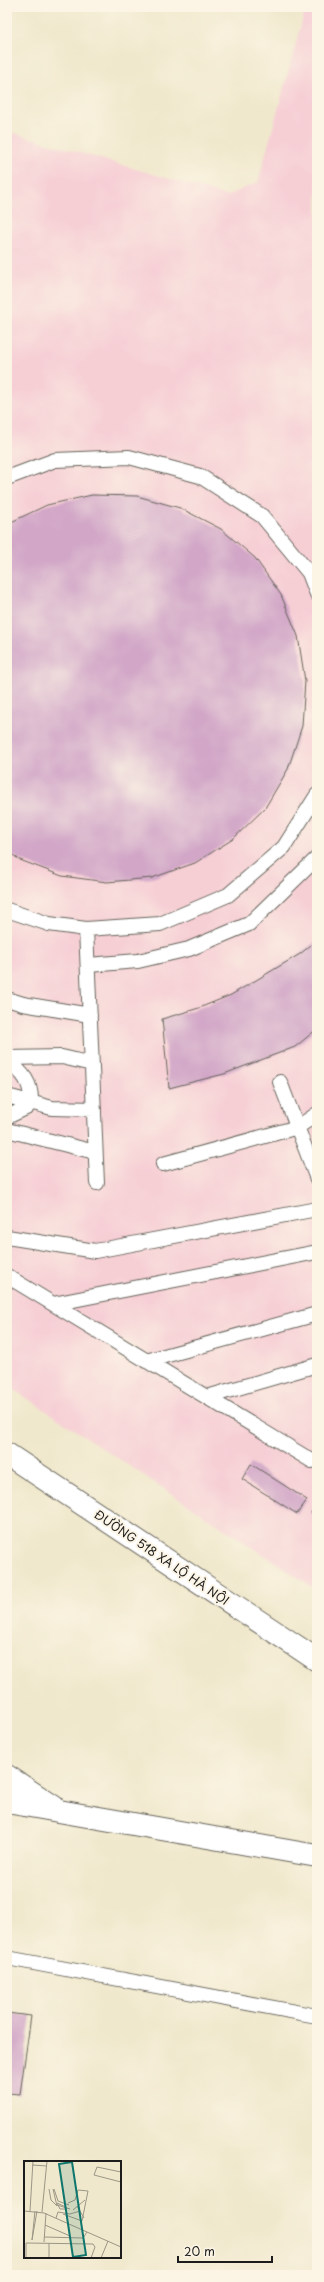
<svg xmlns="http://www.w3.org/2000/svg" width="324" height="2282" font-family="'Playpen Sans',sans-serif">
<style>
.built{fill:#f6cfd5}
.building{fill:#d1a6c7}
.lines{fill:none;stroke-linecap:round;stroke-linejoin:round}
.service-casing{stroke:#66635a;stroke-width:16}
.minor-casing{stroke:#66635a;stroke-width:24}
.tertiary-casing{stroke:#66635a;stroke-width:24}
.service{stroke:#fff;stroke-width:14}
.minor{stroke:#fff;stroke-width:22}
.tertiary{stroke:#fff;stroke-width:22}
.labels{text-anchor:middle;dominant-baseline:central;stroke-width:4;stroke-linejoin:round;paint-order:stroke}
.street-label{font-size:12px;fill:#1c1c1c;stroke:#fcf5e5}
.inset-road{fill:none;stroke:#9b9686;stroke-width:1}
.view{fill:#0f766e;fill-opacity:0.15;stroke:#0f766e;stroke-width:2}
.inset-edge{fill:none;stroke:#1c1c1c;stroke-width:2}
</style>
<rect width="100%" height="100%" fill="#fcf5e5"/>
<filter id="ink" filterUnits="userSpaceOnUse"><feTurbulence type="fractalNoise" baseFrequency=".025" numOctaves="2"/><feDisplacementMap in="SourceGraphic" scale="8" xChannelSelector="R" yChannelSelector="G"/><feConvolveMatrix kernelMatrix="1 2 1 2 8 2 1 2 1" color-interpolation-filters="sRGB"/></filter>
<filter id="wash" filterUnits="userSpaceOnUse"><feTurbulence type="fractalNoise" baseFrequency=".012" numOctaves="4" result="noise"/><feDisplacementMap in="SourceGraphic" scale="16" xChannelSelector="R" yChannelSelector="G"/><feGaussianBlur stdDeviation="0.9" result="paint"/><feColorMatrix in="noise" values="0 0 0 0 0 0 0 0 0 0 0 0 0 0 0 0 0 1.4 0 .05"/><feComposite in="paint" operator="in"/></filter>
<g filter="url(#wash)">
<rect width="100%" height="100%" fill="#f0e8cc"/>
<path class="built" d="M 306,7 L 317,7 L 317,1590 L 7,1385 L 7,131 L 227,196 L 258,182 Z"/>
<g id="blocks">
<path class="building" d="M 92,495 L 137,496 L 180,508 L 221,529 L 255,558 L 281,595 L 298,636 L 305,681 L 302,726 L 288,769 L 265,808 L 233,839 L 195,863 L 152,878 L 107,882 L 62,876 L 20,860 L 7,851 L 7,524 L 47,505 Z
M 317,940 L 317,1029 L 295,1047 L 224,1074 L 169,1088 L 162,1019 L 199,1008 L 231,995 L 300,954 Z
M 251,1464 L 307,1500 L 297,1514 L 242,1479 Z
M 317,1504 L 317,1517 L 311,1513 Z
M 7,2013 L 31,2016 L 20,2094 L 7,2093 Z"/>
</g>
</g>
<g filter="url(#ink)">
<use href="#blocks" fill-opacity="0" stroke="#66635a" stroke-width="1"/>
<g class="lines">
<g class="service-casing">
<path id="service" d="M 7,478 L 55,460 L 129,457 L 200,476 L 262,516 L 309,573 L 317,594
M 7,910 L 49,924 L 86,929 L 160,924 L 228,895 L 284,847 L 317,795
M 86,929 L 97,1183
M 88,965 L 138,961 L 189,949 L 249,924 L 317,858
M 7,999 L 23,1004 L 90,1015
M 7,1058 L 62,1057 L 92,1064
M 7,1061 C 23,1072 32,1083 31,1103 L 26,1108 L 7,1117
M 280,1082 L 317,1179
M 7,1096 L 52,1108 L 94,1109
M 7,1130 L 95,1152
M 163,1164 L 298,1127 L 317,1114
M 7,1237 L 95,1251 L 317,1209
M 7,1276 L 312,1461 L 317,1460
M 53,1304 L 317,1252
M 146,1361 L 317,1314
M 207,1397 L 317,1365
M 7,1958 L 317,2016"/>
</g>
<g class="minor-casing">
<path id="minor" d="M 7,1776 L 54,1807
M 7,1802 L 317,1856"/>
</g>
<g class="tertiary-casing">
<path id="tertiary" d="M 7,1454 L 317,1660"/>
</g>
<use href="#service" class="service"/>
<use href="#minor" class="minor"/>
<use href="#tertiary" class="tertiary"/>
</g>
</g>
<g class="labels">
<g class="street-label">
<text transform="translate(162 1557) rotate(34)">ĐƯỜNG 518 XA LỘ HÀ NỘI</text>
</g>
</g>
<g transform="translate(24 2161)">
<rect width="97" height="97" fill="#f0e8cc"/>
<path class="inset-road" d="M 8,4 L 23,5M 97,11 L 73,6 L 70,14 L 97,21M 25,28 L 27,39 L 33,45 L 29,28M 30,28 L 34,40 L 45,44M 33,42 L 42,46 L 43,48 L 36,48 ZM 33,44 L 46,48M 53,45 L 60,57M 49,49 L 61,39M 0,50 L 20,52 L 97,86M 6,50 L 9,0M 18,51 L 23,0M 39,53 L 58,60 L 64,30 L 54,29 L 51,39 L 44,42M 32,57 L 34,51 L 46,53 L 56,50M 21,64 L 46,75M 20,76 L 59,77 L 63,71M 8,79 L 13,50M 8,79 L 11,50M 20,81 L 22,52M 2,97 L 2,82 L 69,83 L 71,86 L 67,97M 25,97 L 25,82M 77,97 L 84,80"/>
<path class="view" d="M 48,1 L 62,94 L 49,96 L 35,3 Z"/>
<rect width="97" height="97" class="inset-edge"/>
</g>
<rect width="324" height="2282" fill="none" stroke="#fcf5e5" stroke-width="24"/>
<path d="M178 2256v6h94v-6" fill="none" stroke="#1c1c1c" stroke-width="2"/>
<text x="184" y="2256" font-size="12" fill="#1c1c1c" stroke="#fcf5e5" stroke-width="3" paint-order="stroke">20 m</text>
</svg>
